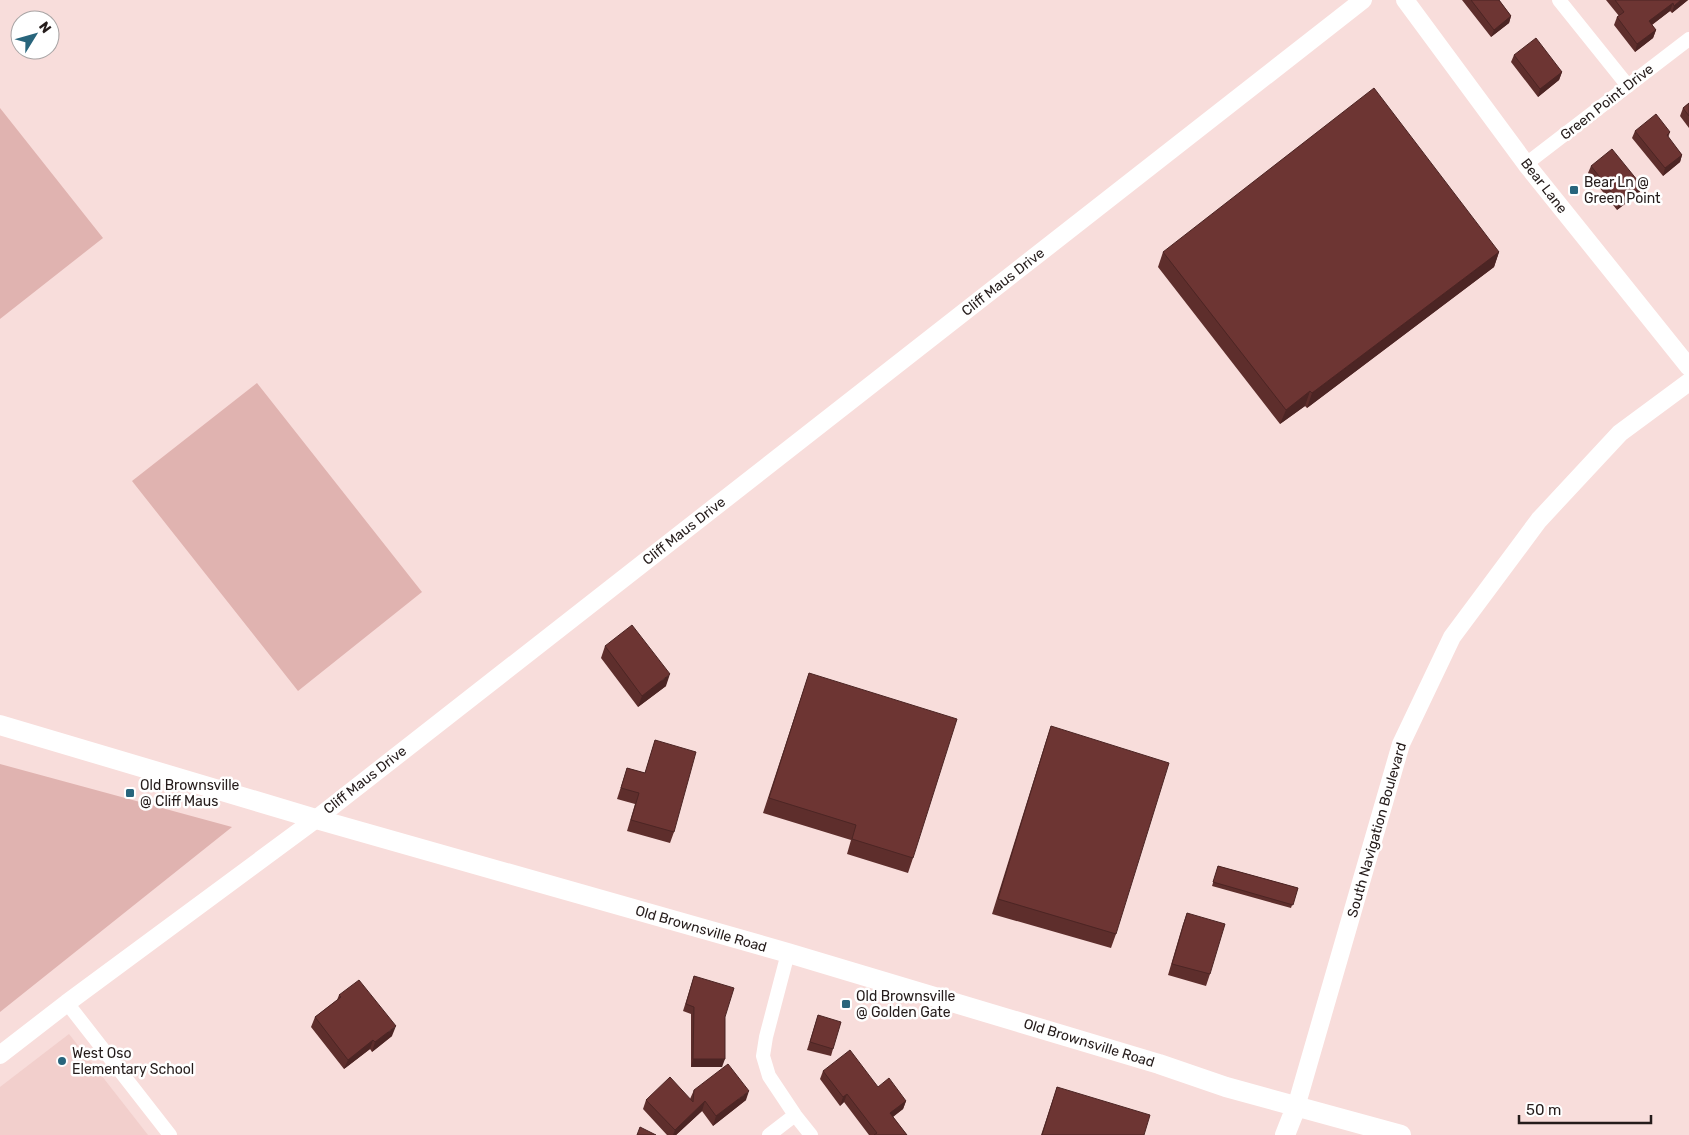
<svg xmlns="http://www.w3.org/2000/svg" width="1689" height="1135" font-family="Rubik,sans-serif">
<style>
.built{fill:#f2cfcc}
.green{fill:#e0b3b0}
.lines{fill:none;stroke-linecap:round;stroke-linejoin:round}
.minor{stroke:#fff;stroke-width:14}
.tertiary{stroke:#fff;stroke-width:18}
.secondary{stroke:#fff;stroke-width:20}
.wall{fill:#5e2e2c}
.shaded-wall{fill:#4c2524}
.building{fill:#6d3533;stroke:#4c2524}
.poi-dot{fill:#28657c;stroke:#fff;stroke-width:2}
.labels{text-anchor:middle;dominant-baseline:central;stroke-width:5;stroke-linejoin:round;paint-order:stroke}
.street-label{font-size:14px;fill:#251c1b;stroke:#fff}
.poi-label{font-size:14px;fill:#251c1b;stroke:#fff;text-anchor:start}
</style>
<rect width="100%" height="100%" fill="#f8dddb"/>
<path class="built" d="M 69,1034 L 148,1135 L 0,1135 L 0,1087 Z"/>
<path class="green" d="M 0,108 L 103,238 L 0,319 Z
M 257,383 L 422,592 L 298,691 L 132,481 Z
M 0,764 L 232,827 L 0,1012 Z"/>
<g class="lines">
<path class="minor" d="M 1559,0 L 1628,86
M 1526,164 L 1689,39
M 788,953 L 766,1037 L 763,1056 L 769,1076 L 795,1115 L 811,1135
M 67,1003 L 170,1135
M 769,1135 L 795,1115"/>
<path class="tertiary" d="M 1405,0 L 1526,164 L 1689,367
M 0,1055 L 67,1003 L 316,819 L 1363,0
M 1296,1107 L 1401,744 L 1452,637 L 1539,520 L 1620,433 L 1689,382"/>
<path class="secondary" d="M 0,725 L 316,819 L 788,953 L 1159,1064 L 1226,1087 L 1401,1135
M 1285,1135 L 1296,1107"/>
</g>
<path class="wall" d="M 1462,0 L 1499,0 L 1511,16 L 1509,23 L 1491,37 Z
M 1606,0 L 1688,0 L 1672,13 L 1670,11 L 1652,25 L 1656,30 L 1653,38 L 1635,52 L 1614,25 L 1617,17 L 1619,16 Z
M 1514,55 L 1562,72 L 1559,80 L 1538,97 L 1511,62 Z
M 1689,103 L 1689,128 L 1680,116 L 1683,108 Z
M 1635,131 L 1670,132 L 1668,138 L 1682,155 L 1680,162 L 1663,176 L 1632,138 Z
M 1591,166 L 1642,186 L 1639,193 L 1617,210 L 1588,173 Z
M 1163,252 L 1499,252 L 1494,267 L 1307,408 L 1305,406 L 1280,424 L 1158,267 Z
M 605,646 L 666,686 L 638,707 L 601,658 Z
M 809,673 L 913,858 L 908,873 L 847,854 L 851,840 L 763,813 Z
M 1051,726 L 1116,934 L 1111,948 L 992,914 L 1046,741 Z
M 655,740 L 674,832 L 670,843 L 627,831 L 635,804 L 617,799 L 627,768 L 645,773 Z
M 1218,866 L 1298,888 L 1291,908 L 1212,886 Z
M 1187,913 L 1210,974 L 1206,986 L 1168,975 L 1183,924 Z
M 694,976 L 725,1017 L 722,1067 L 691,1067 L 691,1014 L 683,1011 Z
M 339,995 L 392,1036 L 372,1052 L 370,1049 L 344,1069 L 311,1027 L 315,1017 L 337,1000 Z
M 818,1015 L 833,1049 L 831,1056 L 807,1050 Z
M 823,1071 L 878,1087 L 906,1101 L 903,1109 L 893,1117 L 907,1135 L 869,1135 L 844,1102 L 840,1106 L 820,1079 Z
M 1057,1087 L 1144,1135 L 1041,1135 Z
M 694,1090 L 746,1100 L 713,1126 L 702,1111 L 676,1135 L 667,1135 L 643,1109 L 646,1100 L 690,1099 Z"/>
<path class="shaded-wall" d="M 1681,0 L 1688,0 L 1672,13 L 1674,6 Z
M 1673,3 L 1670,11 L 1646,29 L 1649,21 Z
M 1511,16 L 1509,23 L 1491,37 L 1494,30 Z
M 1656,30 L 1653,38 L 1635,52 L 1637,44 Z
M 1562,72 L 1559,80 L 1538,97 L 1540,89 Z
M 1682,155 L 1680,162 L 1663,176 L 1665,168 Z
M 1642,186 L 1639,193 L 1617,210 L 1620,203 Z
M 1499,252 L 1494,267 L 1307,408 L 1312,393 Z
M 1310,391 L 1305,406 L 1280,424 L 1286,410 Z
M 670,674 L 666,686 L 638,707 L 642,696 Z
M 396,1026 L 392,1036 L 372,1052 L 375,1042 Z
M 373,1040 L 370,1049 L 344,1069 L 348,1060 Z
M 693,1059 L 725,1059 L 722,1067 L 691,1067 Z
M 749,1091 L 746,1100 L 713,1126 L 716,1116 Z
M 847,1094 L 844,1102 L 840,1106 L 843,1097 Z
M 705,1101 L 702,1111 L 676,1135 L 673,1135 L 675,1130 Z
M 906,1101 L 903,1109 L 887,1121 L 890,1113 Z"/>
<path class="building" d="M 1471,0 L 1499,0 L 1511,16 L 1494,30 Z
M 1615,0 L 1681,0 L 1674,6 L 1673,3 L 1649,21 L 1656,30 L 1637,44 L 1617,17 L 1624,12 Z
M 1536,38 L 1562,72 L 1540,89 L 1514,55 Z
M 1374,88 L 1499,252 L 1312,393 L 1310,391 L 1286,410 L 1163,252 Z
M 1689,103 L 1689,116 L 1683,108 Z
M 1656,114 L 1670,132 L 1667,135 L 1682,155 L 1665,168 L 1635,131 Z
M 1612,149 L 1642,186 L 1620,203 L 1591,166 Z
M 632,625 L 670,674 L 642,696 L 605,646 Z
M 809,673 L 957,719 L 913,858 L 852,839 L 856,825 L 769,798 Z
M 1051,726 L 1169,763 L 1116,934 L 998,899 Z
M 655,740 L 696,752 L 674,832 L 631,820 L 639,793 L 621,788 L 627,768 L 645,773 Z
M 1218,866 L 1298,888 L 1293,905 L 1213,882 Z
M 1187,913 L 1225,924 L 1210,974 L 1172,964 Z
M 694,976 L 734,988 L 725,1017 L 725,1059 L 693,1059 L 694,1007 L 686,1004 Z
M 359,980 L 396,1026 L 375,1042 L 373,1040 L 348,1060 L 315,1017 L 341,997 L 339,995 Z
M 818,1015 L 841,1022 L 833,1049 L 810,1042 Z
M 850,1050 L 878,1087 L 889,1078 L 906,1101 L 890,1113 L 907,1135 L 874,1135 L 877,1133 L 847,1094 L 843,1097 L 823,1071 Z
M 728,1064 L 749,1091 L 716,1116 L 705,1101 L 675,1130 L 646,1100 L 670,1077 L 693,1102 L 694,1090 Z
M 1057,1087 L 1150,1115 L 1144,1135 L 1042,1135 Z
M 640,1127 L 656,1135 L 637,1135 Z"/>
<g class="poi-dot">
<rect x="1569" y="185" width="10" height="10" rx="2.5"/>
<rect x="125" y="788" width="10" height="10" rx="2.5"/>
<rect x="841" y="999" width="10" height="10" rx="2.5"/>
<circle cx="62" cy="1061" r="5"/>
</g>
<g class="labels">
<g class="street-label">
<text transform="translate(1607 102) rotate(-38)">Green Point Drive</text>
<text transform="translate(1544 186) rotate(52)">Bear Lane</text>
<text transform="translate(1003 282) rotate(-38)">Cliff Maus Drive</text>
<text transform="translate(684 531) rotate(-38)">Cliff Maus Drive</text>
<text transform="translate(365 780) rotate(-38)">Cliff Maus Drive</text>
<text transform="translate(1377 830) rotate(-74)">South Navigation Boulevard</text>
<text transform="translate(701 929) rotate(16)">Old Brownsville Road</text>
<text transform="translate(1089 1043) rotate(17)">Old Brownsville Road</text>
</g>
<g class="poi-label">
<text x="1584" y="182">Bear Ln @<tspan x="1584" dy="16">Green Point</tspan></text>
<text x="140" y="785">Old Brownsville<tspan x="140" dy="16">@ Cliff Maus</tspan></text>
<text x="856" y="996">Old Brownsville<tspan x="856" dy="16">@ Golden Gate</tspan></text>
<text x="72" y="1053">West Oso<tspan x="72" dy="16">Elementary School</tspan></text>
</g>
</g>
<g transform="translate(35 35) rotate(53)"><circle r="24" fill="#ffffff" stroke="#a8a4a4"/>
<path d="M0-4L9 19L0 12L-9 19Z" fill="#28657c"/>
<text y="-8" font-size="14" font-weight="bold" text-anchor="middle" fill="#251c1b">N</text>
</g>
<path d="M1519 1115v8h132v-8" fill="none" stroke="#251c1b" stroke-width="2.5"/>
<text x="1526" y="1115" font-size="15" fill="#251c1b" stroke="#ffffff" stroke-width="4" paint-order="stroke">50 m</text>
</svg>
